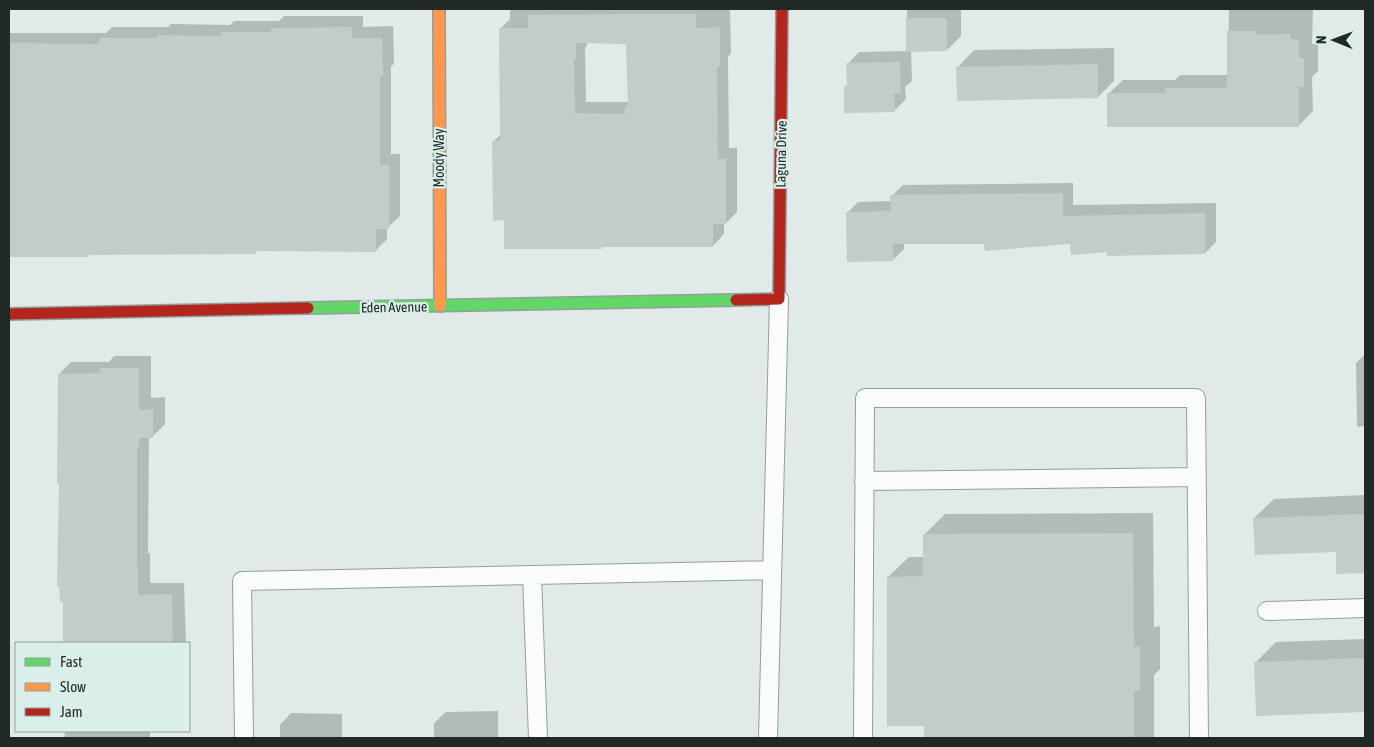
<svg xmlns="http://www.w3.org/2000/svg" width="1374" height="747" font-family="'Asap Condensed',sans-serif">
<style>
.shadow{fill:#0003;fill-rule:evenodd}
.building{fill:#c4cccb;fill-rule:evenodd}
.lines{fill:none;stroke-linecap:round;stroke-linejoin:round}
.lane-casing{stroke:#959d9c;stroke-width:20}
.fast-casing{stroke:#959d9c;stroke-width:14}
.slow-casing{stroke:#959d9c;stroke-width:14}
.jam-casing{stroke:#959d9c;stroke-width:14}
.lane{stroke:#fafcfc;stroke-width:18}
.fast{stroke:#63d668;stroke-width:11}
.slow{stroke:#ff974d;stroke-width:11}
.jam{stroke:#b3261e;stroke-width:11}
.labels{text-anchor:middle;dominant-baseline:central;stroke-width:4.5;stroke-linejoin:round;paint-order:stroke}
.street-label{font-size:14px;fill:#212927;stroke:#dbefea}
</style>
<rect width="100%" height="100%" fill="#e0eae8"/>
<path class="shadow" d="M 510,9 L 730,9 L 731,53 L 728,57 L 729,148 L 737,148 L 737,212 L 726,223 L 724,223 L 724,234 L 713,246 L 603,246 L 601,248 L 505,219 L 494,141 L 501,134 L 500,29 L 510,19 ZM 587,42 L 627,43 L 629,102 L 586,102 L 585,48 L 587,46 Z
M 907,9 L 1101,9 L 961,10 L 961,36 L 947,50 L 911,51 L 912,81 L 905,87 L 906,99 L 894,111 L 845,87 L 848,84 L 848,64 L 859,52 L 908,51 Z
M 1229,9 L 1313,9 L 1312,44 L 1318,44 L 1318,71 L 1312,77 L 1313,111 L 1299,125 L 1108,94 L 1123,80 L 1175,80 L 1180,75 L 1228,75 Z
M 284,16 L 363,16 L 363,27 L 393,26 L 394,64 L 391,66 L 391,154 L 400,154 L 400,216 L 387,228 L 387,239 L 375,251 L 258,250 L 256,252 L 91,254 L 88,256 L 9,256 L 9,33 L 106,33 L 112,27 L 168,27 L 171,24 L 230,25 L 234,21 L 279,21 Z
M 1114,48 L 1114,81 L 1098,97 L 958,67 L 974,50 Z
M 1073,183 L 1073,205 L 1216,203 L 1216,242 L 1205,253 L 1108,251 L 1071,243 L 904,243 L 904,249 L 893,260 L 847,213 L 858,202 L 892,201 L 892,196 L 903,185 Z
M 1365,354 L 1365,426 L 1357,427 L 1356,363 Z
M 114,356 L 151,356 L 151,398 L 165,397 L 165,424 L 152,437 L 149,437 L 148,553 L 150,553 L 150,583 L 184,583 L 186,643 L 64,643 L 65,600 L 59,374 L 71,362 L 109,362 Z
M 1365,495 L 1365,572 L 1338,573 L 1337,550 L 1254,518 L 1274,499 Z
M 1153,513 L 1154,627 L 1160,626 L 1160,669 L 1154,675 L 1154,738 L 925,738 L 925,724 L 888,577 L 909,557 L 925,557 L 924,535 L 945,514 Z
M 1365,639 L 1365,711 L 1257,715 L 1255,663 L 1276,642 Z
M 498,711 L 498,738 L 434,738 L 434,723 L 446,712 Z
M 291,713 L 342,714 L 342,738 L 280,738 L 280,725 Z
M 65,731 L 150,731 L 150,738 L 64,738 Z"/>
<path class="building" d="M 631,14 L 696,14 L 696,28 L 720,27 L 720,66 L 717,66 L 718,159 L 726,159 L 726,224 L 713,224 L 713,247 L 602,247 L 602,249 L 504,249 L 504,220 L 493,221 L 492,141 L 500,141 L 499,28 L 528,28 L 528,15 ZM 576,43 L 626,44 L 628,106 L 625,106 L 625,114 L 575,113 L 574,59 L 576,59 Z
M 906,18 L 947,18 L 947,51 L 906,52 Z
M 352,27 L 352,38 L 382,38 L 383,76 L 380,76 L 380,165 L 389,165 L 389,229 L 376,229 L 376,252 L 256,251 L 256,254 L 89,255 L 89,257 L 9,257 L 9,43 L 99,44 L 99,38 L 158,38 L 158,35 L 221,36 L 221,32 L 271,32 L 271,28 Z
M 1227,31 L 1256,31 L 1256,35 L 1290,34 L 1290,39 L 1299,40 L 1299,58 L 1304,58 L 1304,87 L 1299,87 L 1299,127 L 1107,127 L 1107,93 L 1165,93 L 1165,88 L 1227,88 Z
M 900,62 L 901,94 L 894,94 L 895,112 L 844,113 L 844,86 L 847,86 L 846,63 Z
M 1098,64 L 1098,98 L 957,101 L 956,67 Z
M 1063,193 L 1063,216 L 1205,213 L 1205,254 L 1107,256 L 1107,252 L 1071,255 L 1070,244 L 985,251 L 984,244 L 893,244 L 894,261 L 847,262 L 846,212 L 891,211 L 890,195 Z
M 100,368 L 139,368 L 139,410 L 153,409 L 153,438 L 139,438 L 139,447 L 137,447 L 137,564 L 138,564 L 138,595 L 172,594 L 173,643 L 63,643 L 63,602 L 60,602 L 59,587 L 57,587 L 59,484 L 57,484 L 58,374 L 101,373 Z
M 1365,514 L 1365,573 L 1336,574 L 1336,552 L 1255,555 L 1253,518 Z
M 1133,533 L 1134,647 L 1140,646 L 1140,691 L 1134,690 L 1134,738 L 924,738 L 924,726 L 887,726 L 887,577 L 923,576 L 923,534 Z
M 1365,658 L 1365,712 L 1256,716 L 1254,662 Z"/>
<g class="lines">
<g class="lane-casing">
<path id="lane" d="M 864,481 L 1197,477
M 532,575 L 538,738
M 1267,611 L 1365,608
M 244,738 L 242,581 L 772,570
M 768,738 L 779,299
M 863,738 L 865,398 L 1196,398 L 1199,738"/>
</g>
<g class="fast-casing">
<path id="fast" d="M 308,308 L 736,300"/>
</g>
<g class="slow-casing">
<path id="slow" d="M 439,9 L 440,306"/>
</g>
<g class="jam-casing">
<path id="jam" d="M 736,300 L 779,299 L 782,9
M 9,314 L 308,308"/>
</g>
<use href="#lane" class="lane"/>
<use href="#fast" class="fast"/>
<use href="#slow" class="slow"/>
<use href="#jam" class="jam"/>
</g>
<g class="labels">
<g class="street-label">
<text transform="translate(781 154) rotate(-89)">Laguna Drive</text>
<text transform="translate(439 158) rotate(-90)">Moody Way</text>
<text transform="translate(394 307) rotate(-1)">Eden Avenue</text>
</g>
</g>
<rect width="1374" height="747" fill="none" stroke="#212927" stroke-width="20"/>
<rect x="15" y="642" width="175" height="90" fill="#dbefea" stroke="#91a09c"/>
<rect x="25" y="658" width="25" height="8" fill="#63d668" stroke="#91a09c"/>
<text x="60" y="667" font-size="15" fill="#212927">Fast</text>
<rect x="25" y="683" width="25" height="8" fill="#ff974d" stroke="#91a09c"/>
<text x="60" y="692" font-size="15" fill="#212927">Slow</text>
<rect x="25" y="708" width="25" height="8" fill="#b3261e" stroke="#91a09c"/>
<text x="60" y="717" font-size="15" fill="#212927">Jam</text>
<g transform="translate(1334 40) rotate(271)" stroke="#dbefea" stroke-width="4" paint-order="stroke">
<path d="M0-4L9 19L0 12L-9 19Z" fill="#212927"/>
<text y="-8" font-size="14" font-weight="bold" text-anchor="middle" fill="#212927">N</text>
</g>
</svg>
